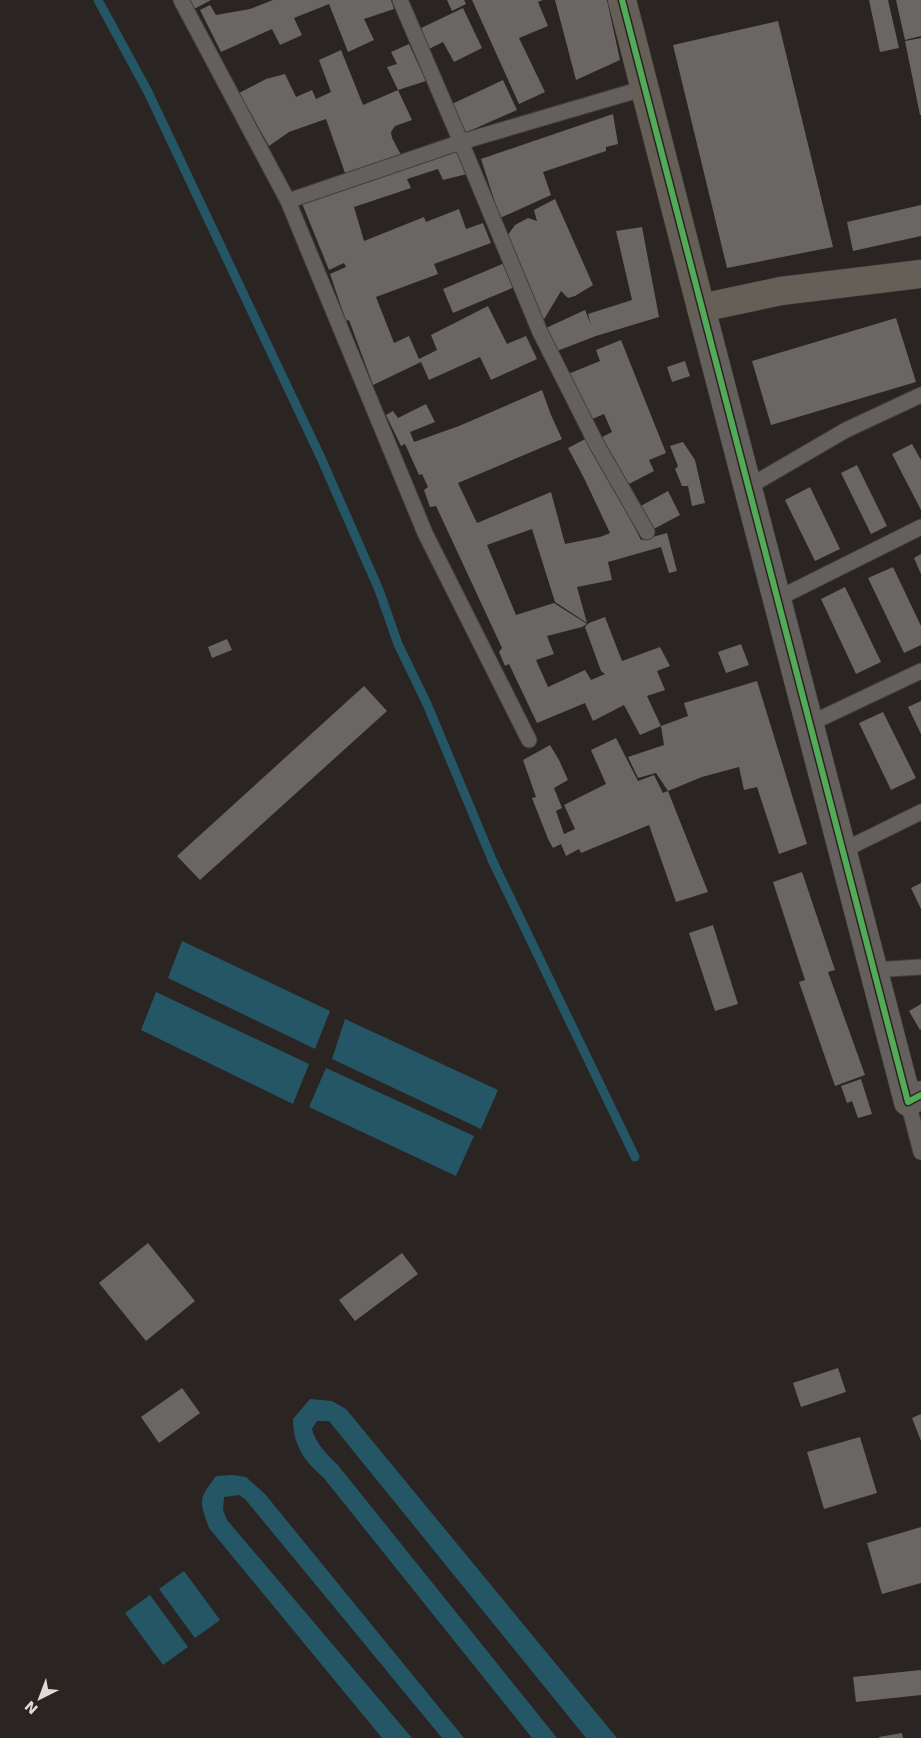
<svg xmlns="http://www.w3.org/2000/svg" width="921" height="1738" font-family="'DejaVu Sans',sans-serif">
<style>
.water{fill:#255666}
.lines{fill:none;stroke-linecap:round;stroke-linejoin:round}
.stream{stroke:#255666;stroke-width:9}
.building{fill:#6a6663}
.lane-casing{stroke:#443f3d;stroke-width:17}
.street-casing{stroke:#443f3d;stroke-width:29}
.secondary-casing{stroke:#443f3d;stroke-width:29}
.lane{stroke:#64605e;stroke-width:15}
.street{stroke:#64605e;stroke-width:28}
.secondary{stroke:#655f58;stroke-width:28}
.cycleway-casing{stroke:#2e231e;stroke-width:9}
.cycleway{stroke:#51ab58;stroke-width:6}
</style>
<rect width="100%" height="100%" fill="#2a2422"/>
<path class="water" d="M 182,941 L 330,1011 L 315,1049 L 168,978 Z
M 156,992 L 309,1064 L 293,1104 L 141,1030 Z
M 345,1019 L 498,1090 L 481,1129 L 332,1059 Z
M 326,1068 L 474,1136 L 456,1176 L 309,1107 Z
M 310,1399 L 332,1401 L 346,1409 L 617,1738 L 586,1738 L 329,1421 L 317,1421 L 312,1429 C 315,1442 327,1455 337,1464 L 557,1738 L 532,1738 L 323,1477 C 304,1461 293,1445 293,1419 Z
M 233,1475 L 246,1477 L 265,1494 L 464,1738 L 442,1738 L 245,1499 L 239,1495 L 224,1497 L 223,1510 L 227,1520 L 412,1738 L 382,1738 L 209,1528 C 199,1500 198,1500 216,1476 Z
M 184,1571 L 220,1620 L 195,1638 L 159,1589 Z
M 150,1595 L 188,1647 L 163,1665 L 125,1613 Z"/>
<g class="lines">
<path class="stream" d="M 98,0 L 148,92 L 321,458 L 379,590 L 398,644 L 427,704 L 493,862 L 635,1157"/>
</g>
<path class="building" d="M 190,0 L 211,0 L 194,9 Z
M 273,0 L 391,0 L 394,9 L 364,19 L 374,40 L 348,52 L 329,4 L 294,18 L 302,35 L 280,45 L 272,29 L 221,52 L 200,10 L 210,5 L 216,15 L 250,9 Z
M 447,0 L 464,0 L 466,4 L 452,11 Z
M 472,0 L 543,0 L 538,2 L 548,26 L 519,38 L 545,92 L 519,104 Z
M 555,0 L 607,0 L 620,60 L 576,80 Z
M 869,0 L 888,0 L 899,48 L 880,52 Z
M 896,0 L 921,0 L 921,36 L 905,40 Z
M 463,8 L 482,48 L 454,62 L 443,42 L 427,50 L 417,30 Z
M 778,21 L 833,247 L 727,268 L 673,45 Z
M 921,38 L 921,115 L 920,115 L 905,41 Z
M 409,44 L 426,81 L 398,90 L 412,120 L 395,126 L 391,132 L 392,138 L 401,155 L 345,173 L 326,119 L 289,132 L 269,146 L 239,93 L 266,79 L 285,74 L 296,97 L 312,90 L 316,99 L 331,92 L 319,60 L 341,50 L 363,105 L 398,90 L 387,67 L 397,64 L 391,52 Z
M 503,80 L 517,110 L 465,133 L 452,104 Z
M 613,114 L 618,144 L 606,147 L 606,151 L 543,172 L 551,195 L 500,218 L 481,159 Z
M 457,151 L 467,174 L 443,180 L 438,169 L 407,179 L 411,188 L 354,207 L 364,241 L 424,217 L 426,222 L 459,209 L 466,229 L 483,223 L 491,243 L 434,264 L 438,274 L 376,297 L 394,343 L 409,336 L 419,359 L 437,350 L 431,335 L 488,306 L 507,344 L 526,336 L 537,359 L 491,380 L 480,357 L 429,380 L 421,362 L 373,385 L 349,320 L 346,321 L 330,274 L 346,267 L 344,263 L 329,270 L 301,201 Z
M 555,199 L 593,285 L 575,296 L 568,298 L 561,291 L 543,321 L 507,236 L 515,225 L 528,218 L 537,221 L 534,210 Z
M 921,205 L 921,236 L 853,251 L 847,222 Z
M 642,227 L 659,317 L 596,336 L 557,351 L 546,328 L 585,310 L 591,325 L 588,314 L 632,300 L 616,231 Z
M 507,262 L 517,286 L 453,313 L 443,289 Z
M 896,318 L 916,382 L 771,425 L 752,361 Z
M 621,340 L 666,453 L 649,460 L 654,471 L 627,485 L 602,437 L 612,432 L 604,414 L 590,420 L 568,374 L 600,361 L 596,350 Z
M 685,361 L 690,376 L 672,382 L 667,367 Z
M 542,390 L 551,415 L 562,439 L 458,483 L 477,523 L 551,492 L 565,544 L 600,537 L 610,533 L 584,478 L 568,448 L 589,437 L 641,540 L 667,533 L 677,571 L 669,573 L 661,547 L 608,562 L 612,580 L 577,587 L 587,623 L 555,602 L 532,529 L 487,545 L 516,615 L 554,603 L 587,624 L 582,627 L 547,636 L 554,654 L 536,660 L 548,687 L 585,670 L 591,680 L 605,674 L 601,671 L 585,627 L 589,623 L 605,617 L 622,661 L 660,647 L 670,666 L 657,671 L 665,690 L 647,696 L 661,726 L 640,735 L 624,705 L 593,721 L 585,703 L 537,723 L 509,664 L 505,666 L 499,652 L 502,648 L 436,506 L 430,507 L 424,490 L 428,487 L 422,474 L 419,475 L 405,444 L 401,446 L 386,415 L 393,411 L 398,418 L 426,404 L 435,422 L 410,432 L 414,442 L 459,426 Z
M 683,442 L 695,460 L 705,503 L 692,506 L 688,486 L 682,486 L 675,469 L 678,466 L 670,446 Z
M 912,444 L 921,460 L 921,510 L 892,454 Z
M 857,465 L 887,526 L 871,534 L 841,473 Z
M 810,487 L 840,549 L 815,561 L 785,500 Z
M 668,491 L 680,515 L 652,530 L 639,507 Z
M 921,554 L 921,574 L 914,558 Z
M 893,567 L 921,626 L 921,645 L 904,653 L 868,578 Z
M 845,587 L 881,662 L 856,674 L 821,599 Z
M 227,639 L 232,650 L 212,658 L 208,647 Z
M 741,644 L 749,665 L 726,673 L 718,652 Z
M 757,681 L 807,844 L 779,854 L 757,787 L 744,790 L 739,767 L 702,777 L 668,791 L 656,773 L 638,778 L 628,757 L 664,745 L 661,726 L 688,716 L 684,703 Z
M 364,686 L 387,711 L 200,880 L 177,856 Z
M 921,701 L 921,734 L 908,707 Z
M 883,712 L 916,778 L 891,790 L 859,723 Z
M 616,738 L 638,781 L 654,775 L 663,793 L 668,791 L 708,892 L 676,902 L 649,825 L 581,853 L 579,849 L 566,856 L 561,844 L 553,848 L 548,839 L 532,798 L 536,797 L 523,760 L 550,745 L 559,760 L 568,780 L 554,788 L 562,808 L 556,811 L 564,834 L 575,829 L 564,805 L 606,784 L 591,750 Z
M 802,872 L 835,970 L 828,972 L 865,1075 L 835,1086 L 799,982 L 805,980 L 773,882 Z
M 921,883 L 921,909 L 911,888 Z
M 713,925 L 738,1004 L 715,1011 L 689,933 Z
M 921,1004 L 921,1029 L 920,1030 L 909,1011 Z
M 861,1079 L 872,1114 L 858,1118 L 852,1101 L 847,1103 L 841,1086 Z
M 148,1243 L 195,1301 L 146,1341 L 99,1283 Z
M 402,1253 L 418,1274 L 355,1321 L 339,1300 Z
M 838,1368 L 846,1392 L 801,1407 L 793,1383 Z
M 182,1388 L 200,1413 L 159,1443 L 141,1417 Z
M 921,1414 L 921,1441 L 912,1418 Z
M 860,1437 L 877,1493 L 824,1509 L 807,1452 Z
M 921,1527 L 921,1583 L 882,1594 L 867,1543 Z
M 921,1670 L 921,1695 L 856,1702 L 853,1677 Z
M 902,1733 L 903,1738 L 879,1738 L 879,1737 Z"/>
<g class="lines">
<g class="lane-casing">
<path id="lane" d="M 181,0 L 288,201 L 461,142 L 540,332 L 597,445 L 647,532
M 400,0 L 461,142 L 645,88
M 288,201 L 425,533 L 529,740
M 748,487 L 846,430 L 921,395
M 777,599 L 921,527
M 809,724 L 921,671
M 842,851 L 921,812
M 873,970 L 921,967
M 908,1102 L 921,1152"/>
</g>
<g class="street-casing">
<path id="street" d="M 701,308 L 908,1102 L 921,1095"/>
</g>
<g class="secondary-casing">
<path id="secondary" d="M 622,0 L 701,308 L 781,291 L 921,274"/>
</g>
<use href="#lane" class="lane"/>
<use href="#street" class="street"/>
<use href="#secondary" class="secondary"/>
<g class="cycleway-casing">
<path id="cycleway" d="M 622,0 L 908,1102 L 921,1095"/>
</g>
<use href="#cycleway" class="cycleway"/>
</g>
<g transform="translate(40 1698) rotate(222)" stroke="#2e231e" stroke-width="4" paint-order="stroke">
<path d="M0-4L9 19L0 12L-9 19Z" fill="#e2dad7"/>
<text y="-8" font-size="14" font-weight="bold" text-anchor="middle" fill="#e2dad7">N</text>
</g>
</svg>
